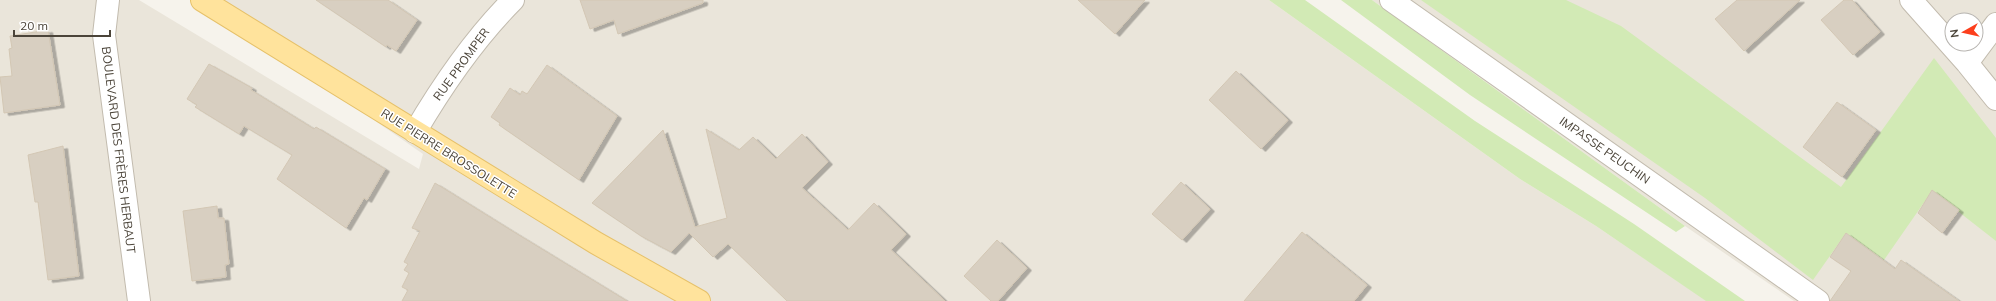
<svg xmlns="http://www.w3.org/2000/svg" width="1996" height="301" font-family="Mulish,sans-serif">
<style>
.residential{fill:#eae5da;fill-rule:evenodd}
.green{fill:#d2eab5}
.building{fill:#d8cfc1;stroke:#d3c7b4;filter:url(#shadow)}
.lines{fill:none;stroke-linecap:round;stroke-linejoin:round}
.minor-casing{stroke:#c2bbae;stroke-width:24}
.major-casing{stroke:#e6c16a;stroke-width:24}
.minor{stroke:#fff;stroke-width:22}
.major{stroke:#ffe39c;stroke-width:22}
.labels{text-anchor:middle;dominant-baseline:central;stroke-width:3;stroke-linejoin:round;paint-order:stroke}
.street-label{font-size:12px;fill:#4b4439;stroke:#fff}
</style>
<defs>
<filter id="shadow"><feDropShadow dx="4.5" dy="2.5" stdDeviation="0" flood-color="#0004"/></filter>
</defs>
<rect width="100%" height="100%" fill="#f6f3ec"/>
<path class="residential" d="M 0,0 L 139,0 L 419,169 L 423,154 L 201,0 L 1269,0 L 1520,179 L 1596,226 L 1707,301 L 0,301 Z
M 1372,0 L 1996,0 L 1996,301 L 1794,301 L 1685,226 ZM 1952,20 L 1976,20 L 1976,44 L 1952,44 Z"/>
<path class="green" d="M 1269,0 L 1305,0 L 1475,121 L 1634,224 L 1745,301 L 1706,301 L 1596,226 L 1520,179 Z
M 1341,0 L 1372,0 L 1685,226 L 1676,232 L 1470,95 Z
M 1421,0 L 1566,0 L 1621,26 L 1841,187 L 1934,58 L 1996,138 L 1996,241 L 1932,191 L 1884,260 L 1846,233 L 1813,280 L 1705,198 Z"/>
<path class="building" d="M 316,0 L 388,0 L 417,20 L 396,51 L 387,45 L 386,47 Z
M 580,0 L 703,0 L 703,3 L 618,34 L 614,20 L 590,29 Z
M 1078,0 L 1145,0 L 1115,34 Z
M 1737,0 L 1800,0 L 1744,51 L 1715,19 Z
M 1844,0 L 1852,0 L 1880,32 L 1853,55 L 1821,20 Z
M 48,30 L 60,105 L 4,113 L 0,77 L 12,76 L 9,49 L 12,48 L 10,36 Z
M 209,64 L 252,88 L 251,90 L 314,129 L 316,127 L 385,169 L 367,200 L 364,198 L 346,228 L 277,179 L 292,155 L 244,126 L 239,134 L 195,107 L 197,105 L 187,99 Z
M 547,65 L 617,116 L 579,180 L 499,125 L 500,123 L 491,117 L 510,88 L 520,95 L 522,91 L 527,94 Z
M 1236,71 L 1288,120 L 1261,149 L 1209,100 Z
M 1837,102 L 1876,130 L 1842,177 L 1803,147 Z
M 706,129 L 739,150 L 753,137 L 776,159 L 802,134 L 828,162 L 802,188 L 848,230 L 874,203 L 906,234 L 891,250 L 945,301 L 787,301 L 728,244 L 713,257 L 689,233 L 671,252 L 641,236 L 592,203 L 663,130 L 695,227 L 727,218 Z
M 63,146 L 79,276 L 48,280 L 38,202 L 35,202 L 28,155 Z
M 1181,182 L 1210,209 L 1182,240 L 1152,214 Z
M 435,183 L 509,229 L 627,301 L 402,301 L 408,290 L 402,287 L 409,273 L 404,270 L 408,264 L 404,262 L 420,231 L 412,228 Z
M 1932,190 L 1959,210 L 1942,233 L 1918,213 Z
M 217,206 L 218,218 L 224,218 L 229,264 L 225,265 L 226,277 L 192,281 L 183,211 Z
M 1302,232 L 1367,285 L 1354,301 L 1244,301 Z
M 1846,233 L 1895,269 L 1901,260 L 1959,301 L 1830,301 L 1851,271 L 1830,257 Z
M 997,240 L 1027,268 L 998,301 L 991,301 L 964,276 Z"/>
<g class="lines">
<g class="minor-casing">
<path id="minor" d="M 108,0 L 104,35 L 139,301
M 1391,0 L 1818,301
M 1911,0 L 1967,63 L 1996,99
M 1967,63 L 1996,24
M 415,132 C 442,86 474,39 513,0"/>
</g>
<g class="major-casing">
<path id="major" d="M 202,0 L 596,243 L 699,301"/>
</g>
<use href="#minor" class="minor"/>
<use href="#major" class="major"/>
</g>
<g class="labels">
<g class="street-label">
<text transform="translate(461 64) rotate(-54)">RUE PROMPER</text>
<text transform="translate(119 150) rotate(83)">BOULEVARD DES FRÈRES HERBAUT</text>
<text transform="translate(1605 150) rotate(35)">IMPASSE PEUCHIN</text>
<text transform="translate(449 153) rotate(32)">RUE PIERRE BROSSOLETTE</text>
</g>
</g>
<g transform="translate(1964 32) rotate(262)"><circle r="19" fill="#ffffff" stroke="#b7b4b0"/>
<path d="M0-3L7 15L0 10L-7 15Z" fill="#fc3f1d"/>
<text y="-6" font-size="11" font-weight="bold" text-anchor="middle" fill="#4b4439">N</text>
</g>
<path d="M14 30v6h96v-6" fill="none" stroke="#4b4439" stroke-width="2"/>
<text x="20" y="30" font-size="12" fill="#4b4439" stroke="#ffffff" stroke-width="3" paint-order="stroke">20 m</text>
</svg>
